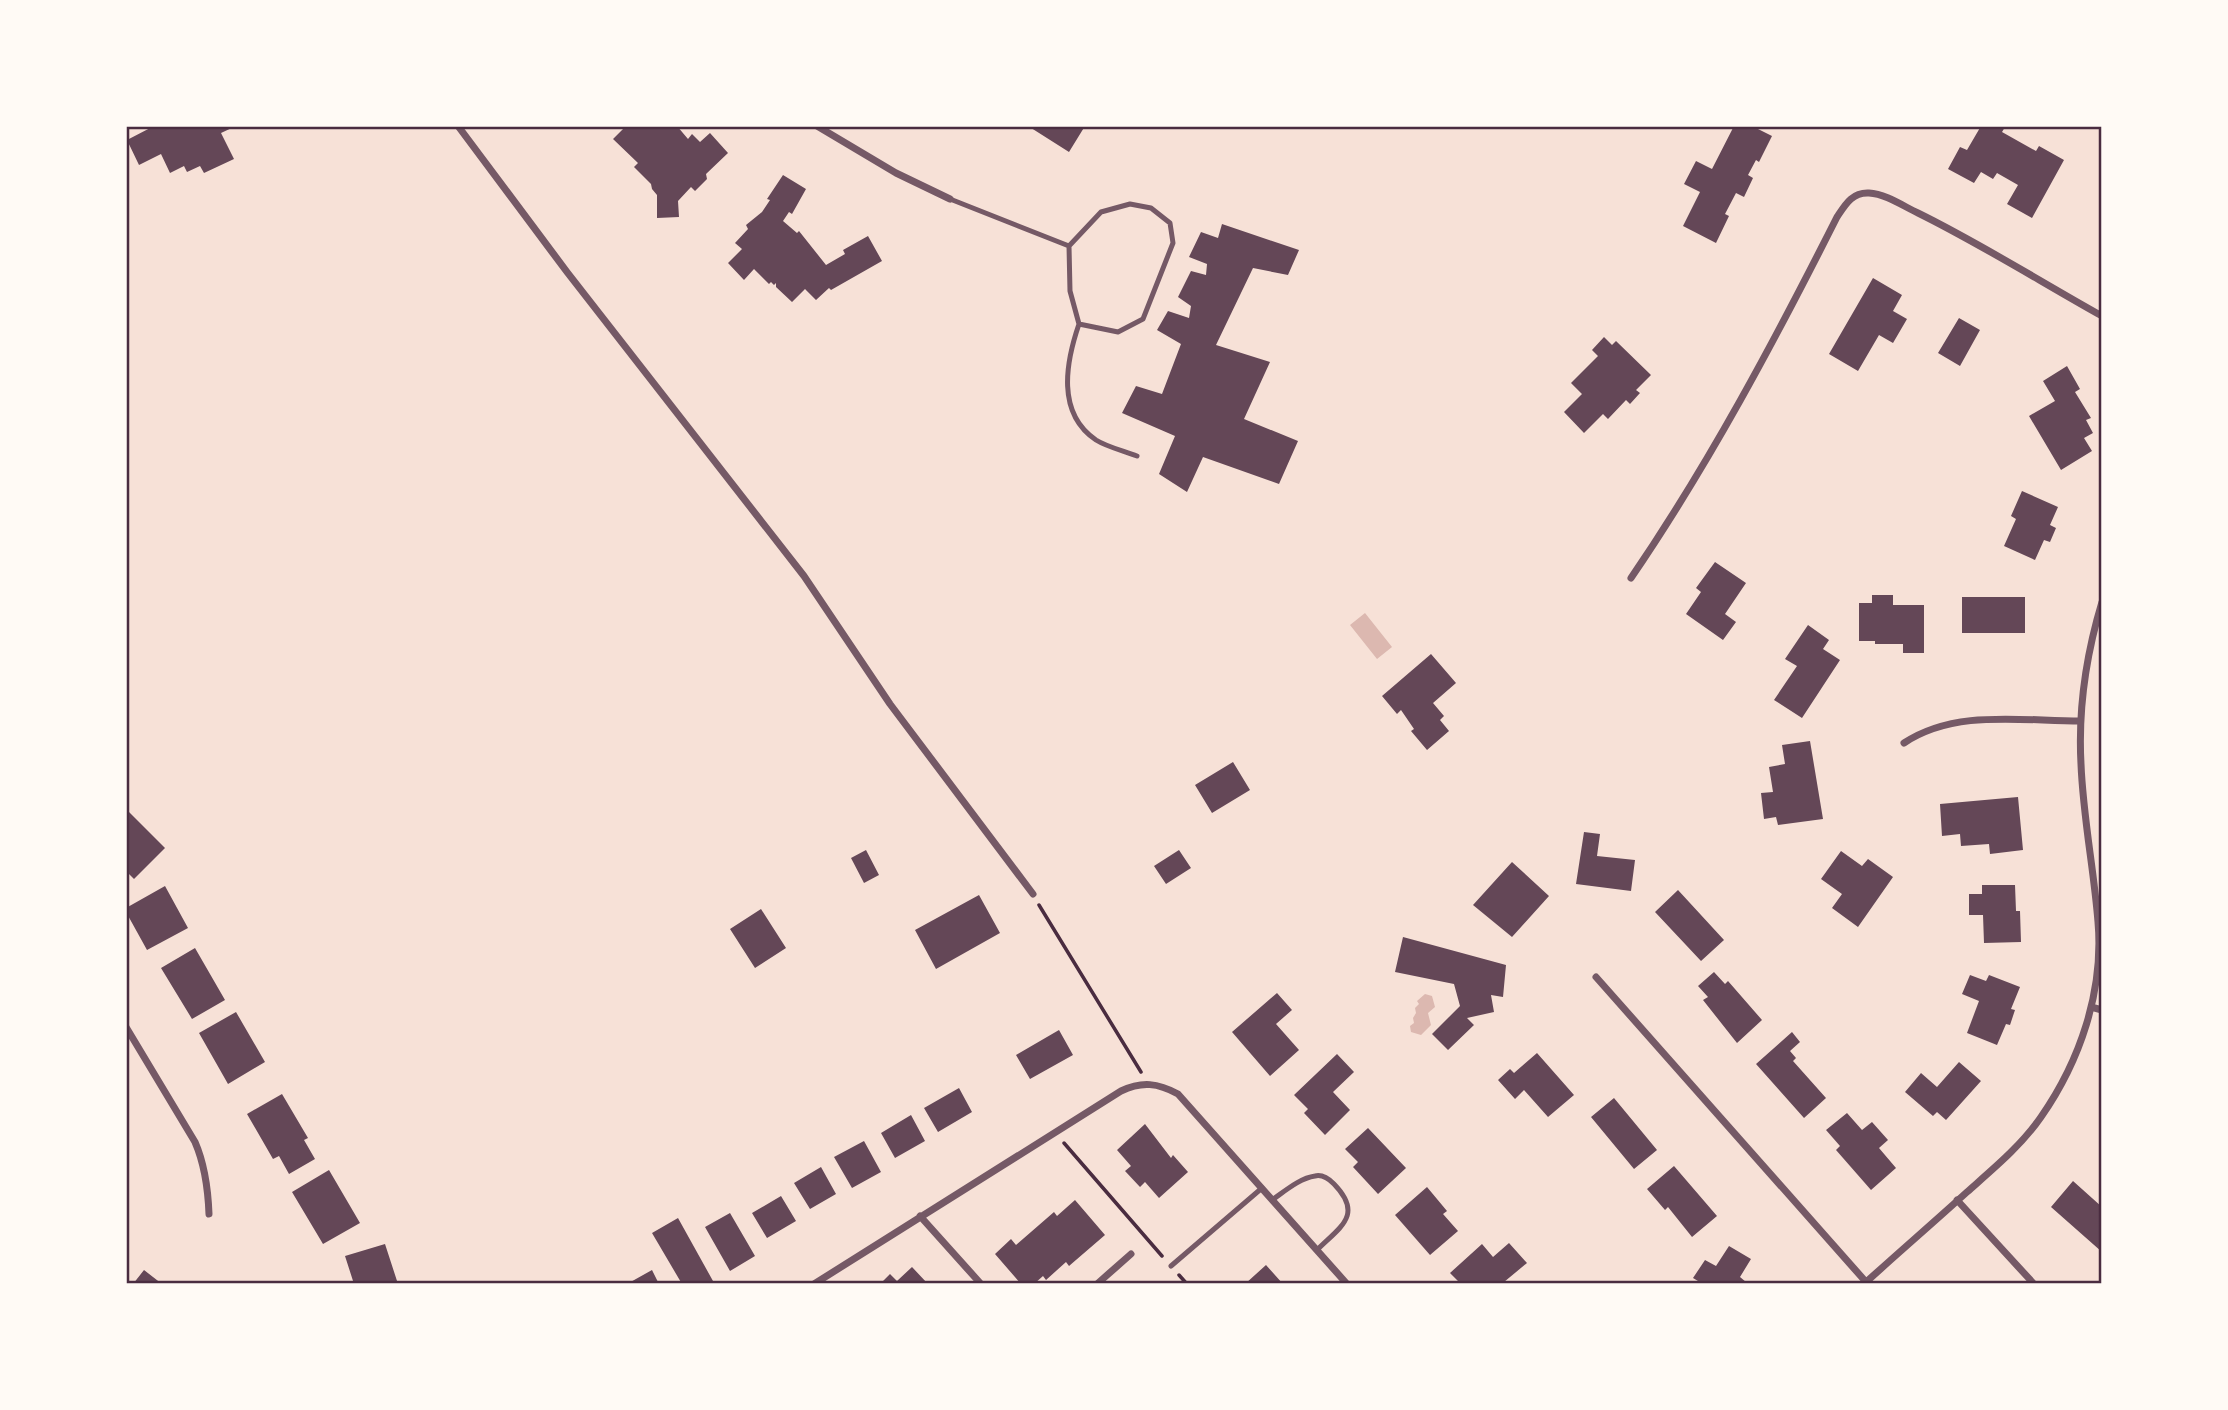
<svg xmlns="http://www.w3.org/2000/svg" width="2228" height="1410" font-family="Lato,sans-serif">
<style>
.water{fill:#dcb8b0}
.building{fill:#644757}
.lines{fill:none;stroke-linecap:round;stroke-linejoin:round}
.path{stroke:#4a2c40;stroke-width:3.5}
.service{stroke:#755966;stroke-width:5}
.minor{stroke:#755966;stroke-width:7}
.neatline{fill:none;stroke:#4a2c40;stroke-width:2.5}
</style>
<rect width="100%" height="100%" fill="#f7e1d7"/>
<path class="water" d="M 1365,613 L 1392,647 L 1377,659 L 1350,625 Z
M 1425,994 L 1432,996 L 1435,1007 L 1428,1013 L 1431,1025 L 1421,1035 L 1411,1032 L 1410,1026 L 1414,1023 L 1413,1018 L 1416,1013 L 1415,1008 L 1419,1004 L 1417,1001 Z"/>
<path class="building" d="M 154,126 L 236,126 L 221,133 L 234,159 L 204,173 L 200,166 L 187,172 L 184,166 L 170,173 L 161,154 L 139,165 L 127,140 Z
M 626,126 L 677,126 L 688,139 L 692,134 L 700,142 L 710,133 L 728,153 L 706,174 L 707,179 L 695,191 L 691,187 L 678,201 L 679,217 L 657,218 L 657,195 L 652,189 L 651,184 L 634,167 L 638,163 L 613,139 Z
M 1028,126 L 1085,126 L 1069,152 Z
M 1734,126 L 1752,126 L 1772,136 L 1759,162 L 1756,160 L 1748,175 L 1753,178 L 1744,197 L 1736,193 L 1725,214 L 1729,216 L 1716,243 L 1683,226 L 1700,192 L 1684,184 L 1696,161 L 1712,169 Z
M 1981,126 L 2002,126 L 2005,127 L 2002,132 L 2036,151 L 2039,146 L 2064,160 L 2032,218 L 2007,204 L 2018,185 L 1997,173 L 1993,179 L 1981,172 L 1974,183 L 1948,169 L 1960,147 L 1967,150 Z
M 783,175 L 806,189 L 792,214 L 789,212 L 783,221 L 797,233 L 799,231 L 826,265 L 845,254 L 843,250 L 868,236 L 882,261 L 831,290 L 829,288 L 816,300 L 805,289 L 792,302 L 776,287 L 776,283 L 774,285 L 771,282 L 769,284 L 754,269 L 744,280 L 728,263 L 742,249 L 735,243 L 748,229 L 746,225 L 762,212 L 770,200 L 767,199 Z
M 1222,224 L 1299,250 L 1288,275 L 1253,268 L 1216,345 L 1270,362 L 1244,419 L 1298,441 L 1279,484 L 1203,457 L 1187,492 L 1159,474 L 1175,436 L 1122,413 L 1136,386 L 1162,394 L 1181,344 L 1157,330 L 1168,311 L 1189,318 L 1191,306 L 1178,297 L 1191,271 L 1206,275 L 1207,264 L 1189,257 L 1201,232 L 1218,238 Z
M 1873,278 L 1902,295 L 1893,311 L 1907,319 L 1893,343 L 1879,335 L 1858,371 L 1829,354 Z
M 1959,318 L 1980,330 L 1960,366 L 1938,353 Z
M 1604,337 L 1612,345 L 1616,341 L 1651,375 L 1636,390 L 1640,393 L 1630,404 L 1626,400 L 1608,419 L 1603,414 L 1584,433 L 1564,412 L 1582,394 L 1571,383 L 1598,356 L 1592,350 Z
M 2067,366 L 2080,389 L 2075,392 L 2091,418 L 2086,420 L 2093,433 L 2084,438 L 2092,451 L 2061,470 L 2029,416 L 2055,401 L 2043,381 Z
M 2022,491 L 2058,507 L 2050,525 L 2056,528 L 2050,542 L 2044,540 L 2035,560 L 2004,546 L 2016,519 L 2011,516 Z
M 1715,562 L 1746,583 L 1725,614 L 1736,622 L 1723,640 L 1686,614 L 1701,592 L 1696,588 Z
M 1872,595 L 1893,595 L 1893,605 L 1924,605 L 1924,653 L 1903,653 L 1903,644 L 1875,644 L 1875,641 L 1859,641 L 1859,603 L 1872,603 Z
M 1962,597 L 2025,597 L 2025,633 L 1962,633 Z
M 1808,625 L 1829,640 L 1823,649 L 1840,660 L 1802,718 L 1774,700 L 1797,666 L 1785,659 Z
M 1431,654 L 1456,683 L 1433,703 L 1444,716 L 1440,720 L 1449,731 L 1427,750 L 1411,731 L 1414,729 L 1401,710 L 1397,714 L 1382,696 Z
M 1810,741 L 1823,819 L 1778,825 L 1776,817 L 1764,819 L 1761,793 L 1773,792 L 1769,767 L 1785,764 L 1782,745 Z
M 1233,762 L 1250,790 L 1212,813 L 1195,785 Z
M 2018,797 L 2023,850 L 1990,854 L 1989,844 L 1961,846 L 1960,834 L 1942,836 L 1940,804 Z
M 126,809 L 165,848 L 134,879 L 126,871 Z
M 1584,832 L 1600,834 L 1597,856 L 1635,860 L 1631,891 L 1576,884 Z
M 866,850 L 879,875 L 864,883 L 851,858 Z
M 1179,850 L 1191,868 L 1166,884 L 1154,866 Z
M 1841,851 L 1862,866 L 1868,859 L 1893,877 L 1858,927 L 1832,908 L 1842,894 L 1821,879 Z
M 1512,862 L 1549,896 L 1512,937 L 1473,905 Z
M 1982,885 L 2015,885 L 2016,911 L 2020,911 L 2021,942 L 1984,943 L 1983,915 L 1969,915 L 1969,894 L 1982,894 Z
M 165,886 L 188,928 L 147,950 L 126,912 L 126,908 Z
M 1678,890 L 1724,940 L 1701,961 L 1655,912 Z
M 979,895 L 1000,933 L 936,969 L 915,930 Z
M 761,909 L 786,948 L 755,968 L 730,929 Z
M 1403,937 L 1506,965 L 1503,997 L 1491,995 L 1494,1012 L 1467,1018 L 1474,1025 L 1448,1050 L 1432,1034 L 1460,1006 L 1454,984 L 1395,972 Z
M 195,948 L 225,1000 L 192,1019 L 161,968 Z
M 1714,972 L 1725,984 L 1728,981 L 1762,1020 L 1737,1043 L 1703,1000 L 1708,997 L 1698,986 Z
M 1970,975 L 1986,981 L 1989,975 L 2020,987 L 2011,1009 L 2015,1010 L 2010,1025 L 2006,1024 L 1997,1045 L 1967,1033 L 1979,1001 L 1962,994 Z
M 1277,993 L 1292,1010 L 1276,1024 L 1299,1050 L 1270,1076 L 1232,1032 Z
M 236,1012 L 265,1062 L 228,1084 L 199,1033 Z
M 1059,1030 L 1073,1055 L 1030,1079 L 1016,1055 Z
M 1792,1032 L 1800,1042 L 1790,1051 L 1796,1058 L 1793,1061 L 1826,1098 L 1804,1118 L 1756,1064 Z
M 1537,1053 L 1574,1095 L 1548,1117 L 1524,1090 L 1515,1099 L 1498,1080 L 1510,1069 L 1514,1073 Z
M 1337,1054 L 1354,1072 L 1333,1092 L 1350,1110 L 1325,1135 L 1304,1113 L 1308,1109 L 1294,1095 Z
M 1959,1062 L 1981,1081 L 1946,1120 L 1937,1112 L 1933,1116 L 1905,1092 L 1921,1073 L 1937,1087 Z
M 959,1088 L 972,1112 L 938,1132 L 924,1108 Z
M 282,1094 L 308,1138 L 304,1140 L 315,1159 L 289,1174 L 279,1156 L 273,1159 L 247,1114 Z
M 1614,1098 L 1657,1150 L 1634,1169 L 1591,1117 Z
M 1847,1113 L 1862,1130 L 1872,1122 L 1888,1140 L 1879,1148 L 1896,1168 L 1871,1190 L 1836,1150 L 1840,1146 L 1826,1130 Z
M 911,1115 L 925,1141 L 895,1158 L 881,1133 Z
M 1145,1124 L 1171,1158 L 1173,1155 L 1188,1172 L 1159,1198 L 1145,1182 L 1140,1187 L 1125,1171 L 1131,1166 L 1117,1150 Z
M 1368,1128 L 1406,1168 L 1378,1194 L 1353,1167 L 1358,1162 L 1345,1149 Z
M 864,1141 L 881,1172 L 852,1188 L 834,1157 Z
M 1674,1166 L 1717,1216 L 1692,1237 L 1668,1207 L 1665,1210 L 1647,1189 Z
M 821,1167 L 836,1194 L 810,1209 L 794,1183 Z
M 329,1170 L 360,1223 L 323,1244 L 292,1192 Z
M 2073,1181 L 2102,1207 L 2102,1252 L 2051,1207 Z
M 1427,1187 L 1447,1211 L 1443,1214 L 1458,1231 L 1430,1255 L 1395,1215 Z
M 781,1196 L 796,1221 L 767,1238 L 752,1213 Z
M 1075,1200 L 1105,1235 L 1069,1266 L 1066,1262 L 1046,1280 L 1043,1276 L 1034,1284 L 1021,1284 L 995,1254 L 1011,1239 L 1016,1245 L 1054,1212 L 1057,1216 Z
M 730,1213 L 755,1256 L 730,1271 L 705,1227 Z
M 678,1218 L 713,1281 L 707,1284 L 682,1284 L 652,1233 Z
M 1509,1243 L 1527,1263 L 1504,1282 L 1506,1284 L 1461,1284 L 1450,1273 L 1482,1244 L 1493,1257 Z
M 385,1244 L 398,1284 L 354,1284 L 345,1256 Z
M 1729,1246 L 1751,1259 L 1740,1277 L 1746,1282 L 1744,1284 L 1703,1284 L 1693,1278 L 1705,1260 L 1716,1266 Z
M 1266,1265 L 1283,1284 L 1245,1284 Z
M 912,1267 L 928,1284 L 880,1284 L 890,1274 L 897,1281 Z
M 144,1270 L 162,1284 L 133,1284 Z
M 652,1270 L 659,1284 L 627,1284 Z"/>
<g class="lines">
<path class="path" d="M 1039,905 L 1141,1072
M 1064,1143 L 1162,1256
M 1179,1275 L 1187,1284"/>
<path class="service" d="M 950,199 L 1069,246 L 1101,212 L 1130,204 L 1151,208 L 1170,223 L 1173,243 L 1143,319 L 1118,332 L 1079,324 L 1070,291 L 1069,246
M 1079,324 C 1066,362 1056,413 1096,440 C 1107,447 1124,451 1137,456
M 1272,1200 C 1285,1191 1300,1178 1315,1176 C 1323,1174 1329,1179 1334,1184 C 1364,1215 1340,1227 1317,1250
M 1171,1266 L 1262,1188"/>
<path class="minor" d="M 458,126 L 567,272 L 804,576 L 890,704 L 1033,894
M 817,126 L 896,173 L 950,199
M 1631,578 C 1709,464 1775,340 1837,217 C 1845,205 1852,192 1869,193 C 1886,194 1903,206 1918,213 C 1981,244 2041,282 2102,316
M 1904,743 C 1955,709 2021,721 2080,721
M 1596,977 L 1866,1282
M 2091,1007 L 2102,1010
M 126,1027 L 195,1142 C 205,1165 208,1188 209,1214
M 1957,1200 L 2034,1284
M 920,1216 L 981,1284
M 814,1284 L 1121,1091 C 1142,1081 1158,1083 1178,1094 L 1347,1284
M 1097,1284 L 1131,1254
M 1864,1284 C 1898,1253 1933,1223 1967,1192 C 1993,1169 2021,1146 2041,1117 C 2080,1061 2104,991 2098,922 C 2094,870 2083,817 2081,764 C 2078,709 2086,655 2102,602"/>
</g>
<rect width="2228" height="1410" fill="none" stroke="#fffaf5" stroke-width="256"/>
<rect x="128" y="128" width="1972" height="1154" class="neatline"/>
</svg>
